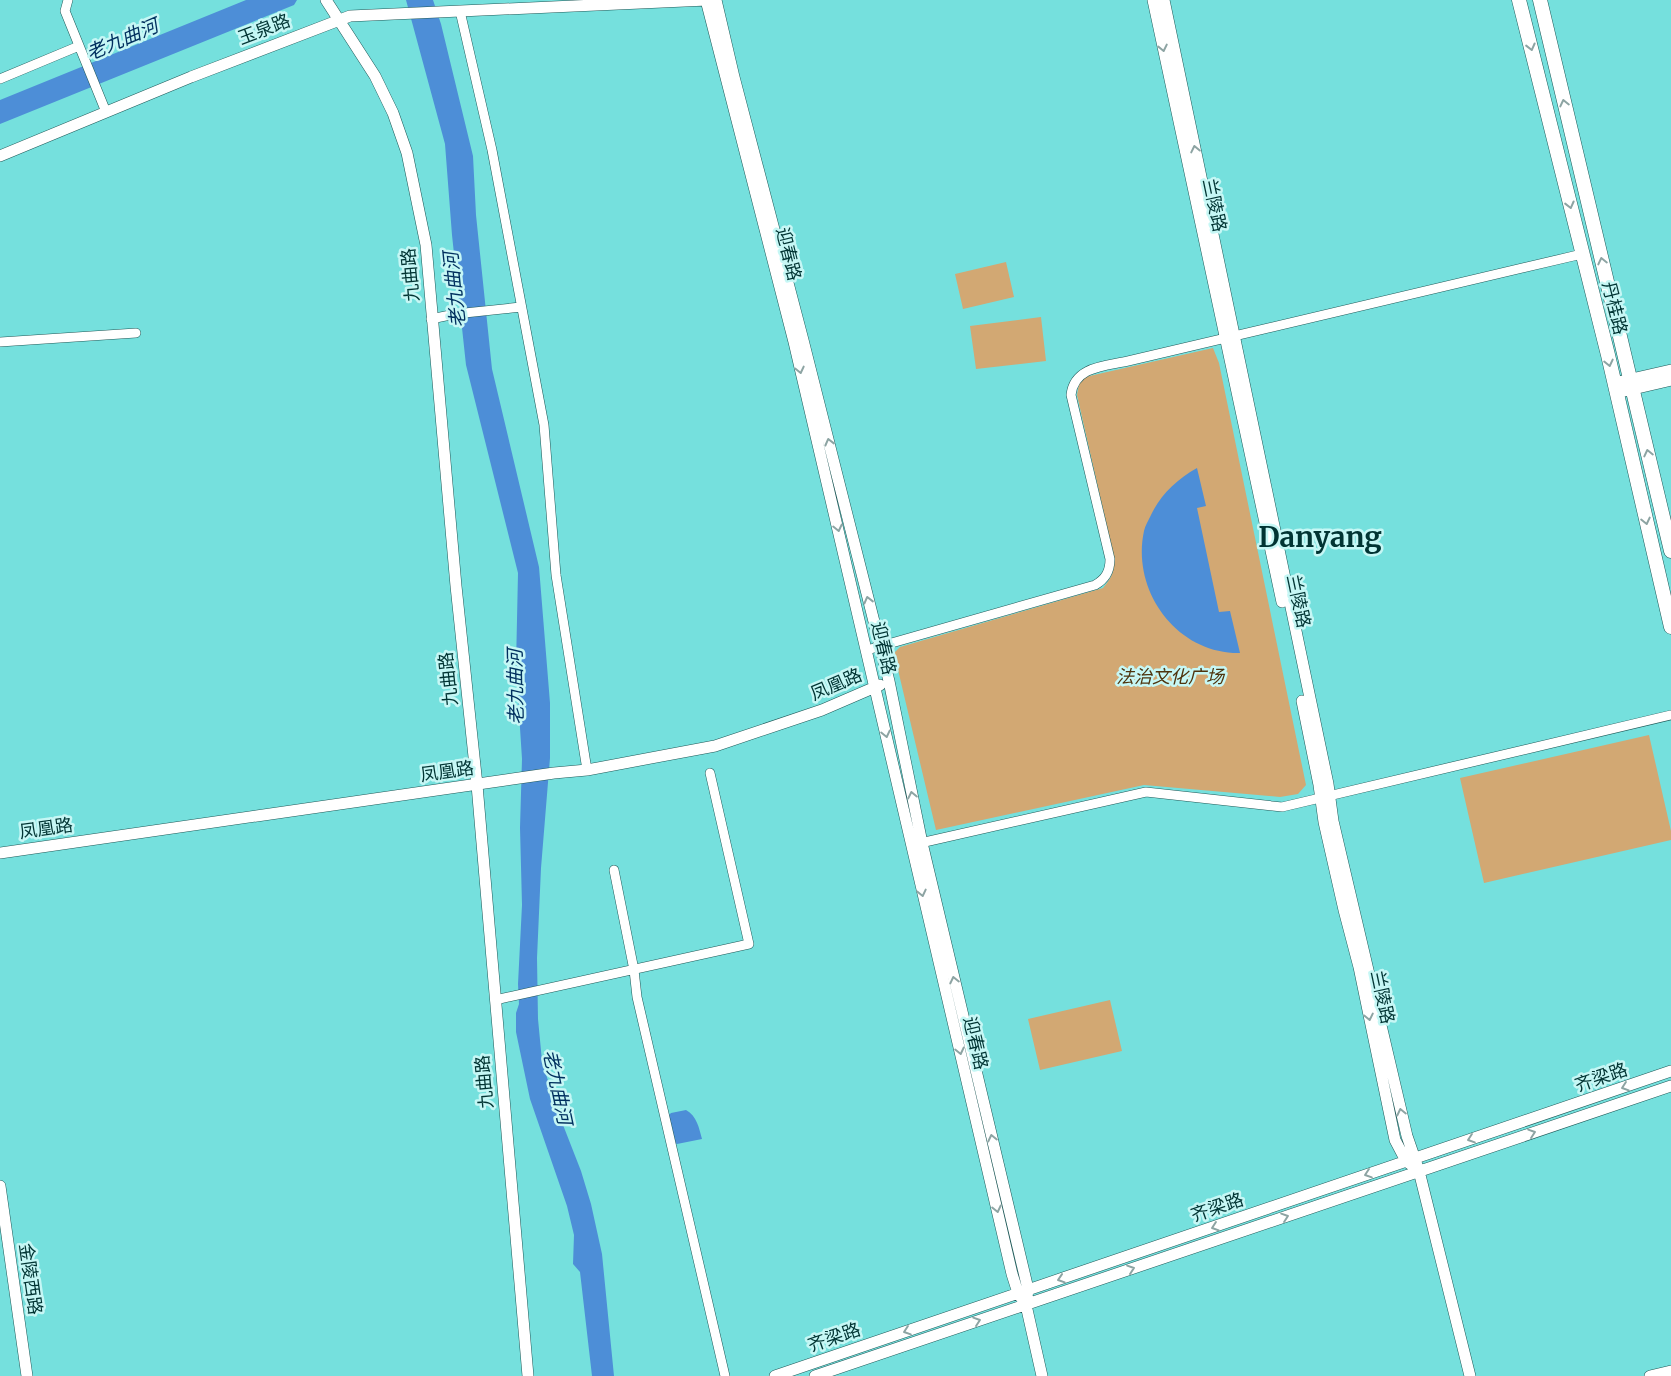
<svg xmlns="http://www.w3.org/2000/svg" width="1671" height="1376" font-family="Merriweather,'Noto Sans SC',serif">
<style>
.green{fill:#d2a873}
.water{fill:#4d8ed7}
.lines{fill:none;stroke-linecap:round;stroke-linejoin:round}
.street-casing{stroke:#1f5958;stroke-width:10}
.secondary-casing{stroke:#1f5958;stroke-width:12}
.primary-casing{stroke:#1f5958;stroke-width:15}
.street{stroke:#fff;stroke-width:9}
.secondary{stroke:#fff;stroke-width:11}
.primary{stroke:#fff;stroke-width:14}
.oneway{stroke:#8da4a3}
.labels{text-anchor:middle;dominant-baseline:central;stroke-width:5;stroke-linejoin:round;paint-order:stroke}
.street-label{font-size:18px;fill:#013433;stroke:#c6f7f5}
.park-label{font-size:18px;font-style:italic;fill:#4e340e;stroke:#c6f7f5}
.water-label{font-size:19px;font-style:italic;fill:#002f5e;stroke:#c6f7f5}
.town-label{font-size:28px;font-weight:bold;fill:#013433;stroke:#c6f7f5}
</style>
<rect width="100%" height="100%" fill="#75e0dd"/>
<path class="green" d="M 1006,262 L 1014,297 L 963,309 L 955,274 Z
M 1041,317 L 1046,361 L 976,369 L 970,326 Z
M 1213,348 L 1219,363 L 1306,785 L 1298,794 L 1280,797 L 1144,785 L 936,830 L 894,653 L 900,647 L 1103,588 C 1112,577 1114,573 1114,558 L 1077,395 L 1079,384 L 1085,377 Z
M 1649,735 L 1671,831 L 1671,840 L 1484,883 L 1460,778 Z
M 1110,1000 L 1122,1051 L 1040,1070 L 1028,1019 Z"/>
<path class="water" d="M 246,0 L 297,0 L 294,5 L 0,124 L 0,100 Z
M 406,0 L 433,0 L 441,24 L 473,156 L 476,215 L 492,369 L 539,567 L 550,703 L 550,758 L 541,868 L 537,958 L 538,1019 L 542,1061 L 556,1107 L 581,1171 L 591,1204 L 602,1254 L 614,1376 L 592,1376 L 580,1272 L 573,1264 L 574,1235 L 567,1206 L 530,1099 L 516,1032 L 516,1013 L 519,1004 L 518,984 L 522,905 L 520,828 L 522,759 L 516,666 L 518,573 L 466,365 L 452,235 L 445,144 Z
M 1197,468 L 1206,506 L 1197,508 L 1219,612 L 1230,611 L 1240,653 C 1177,654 1131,591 1144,531 C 1145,526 1148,521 1150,517 C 1160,495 1176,480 1197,468 Z
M 686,1110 C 697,1116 699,1128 702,1139 L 677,1144 L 675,1143 L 668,1116 L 671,1113 Z"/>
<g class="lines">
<g class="street-casing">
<path id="street" d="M 68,0 L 65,11 L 106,112
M 460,11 L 492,150 L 544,425 L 556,575 L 587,770
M 0,79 L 79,46
M 431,319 L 455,314 L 521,307
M 0,342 L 136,333
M 867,650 L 1095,585 C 1106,579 1110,571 1110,559 L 1071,395 C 1074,366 1106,366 1128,361 L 1582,254
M 916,844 L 1146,792 L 1282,807 L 1671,715
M 614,870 L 634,970 L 637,997 L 725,1376
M 495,1000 L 749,944 L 710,773"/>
</g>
<g class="secondary-casing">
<path id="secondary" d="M 326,0 L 375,76 L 393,113 L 407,153 L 426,245 L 456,586 L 477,785 L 528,1376
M 706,0 L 794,342 L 1012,1274 L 1018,1293 L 1026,1305 L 1042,1376
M 716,0 L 734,77 L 803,340 L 889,681 L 922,843 L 1028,1289 L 1026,1305
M 1153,0 L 1282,602
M 1164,0 L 1328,784 L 1333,821 L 1407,1136 L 1419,1171 L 1470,1376
M 0,156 L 191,77 L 350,16 L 707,0
M 1614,383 L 1671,370
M 1616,393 L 1671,380
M 1302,701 L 1319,785 L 1324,822 L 1344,910 L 1359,967 L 1395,1140 L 1406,1161 L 1419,1171
M 0,853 L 554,773 L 587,770 L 715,746 L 822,710 L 880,685
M 0,1186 L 27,1376
M 775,1376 L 1671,1071
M 815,1376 L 1671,1086
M 1650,1376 L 1671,1371"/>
</g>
<g class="primary-casing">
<path id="primary" d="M 1519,0 L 1608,355 L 1671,627
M 1540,0 L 1671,551"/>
</g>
<use href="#street" class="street"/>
<use href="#secondary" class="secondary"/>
<use href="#primary" class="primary"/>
</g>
<defs><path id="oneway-chevron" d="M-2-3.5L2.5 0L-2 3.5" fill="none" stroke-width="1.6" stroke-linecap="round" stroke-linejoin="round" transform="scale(1.25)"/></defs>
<g class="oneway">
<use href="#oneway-chevron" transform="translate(1531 47) rotate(76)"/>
<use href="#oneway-chevron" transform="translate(1163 48) rotate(78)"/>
<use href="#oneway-chevron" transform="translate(1564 103) rotate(-103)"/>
<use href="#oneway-chevron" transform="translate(1195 149) rotate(-102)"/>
<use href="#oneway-chevron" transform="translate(1570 205) rotate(76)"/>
<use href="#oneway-chevron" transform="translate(1602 261) rotate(-103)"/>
<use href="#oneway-chevron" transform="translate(1609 363) rotate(77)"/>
<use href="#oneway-chevron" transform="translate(800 370) rotate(77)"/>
<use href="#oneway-chevron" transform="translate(829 442) rotate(-104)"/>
<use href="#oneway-chevron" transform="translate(1648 453) rotate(-103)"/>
<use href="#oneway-chevron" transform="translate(1646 521) rotate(77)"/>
<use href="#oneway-chevron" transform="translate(838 528) rotate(77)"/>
<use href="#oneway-chevron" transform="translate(868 600) rotate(-104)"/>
<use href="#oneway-chevron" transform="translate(886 734) rotate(77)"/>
<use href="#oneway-chevron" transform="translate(912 795) rotate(-102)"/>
<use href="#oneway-chevron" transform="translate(922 893) rotate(77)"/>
<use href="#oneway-chevron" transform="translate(954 980) rotate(-103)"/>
<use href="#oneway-chevron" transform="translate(1369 1017) rotate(78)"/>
<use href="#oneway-chevron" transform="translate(960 1051) rotate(77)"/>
<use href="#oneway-chevron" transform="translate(1625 1087) rotate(161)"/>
<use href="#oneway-chevron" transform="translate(1401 1112) rotate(-103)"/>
<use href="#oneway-chevron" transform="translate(1532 1133) rotate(-19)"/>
<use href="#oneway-chevron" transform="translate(992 1138) rotate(-103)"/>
<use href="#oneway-chevron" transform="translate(1471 1139) rotate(161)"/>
<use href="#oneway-chevron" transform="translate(1368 1174) rotate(161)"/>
<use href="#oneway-chevron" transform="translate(997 1209) rotate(77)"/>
<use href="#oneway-chevron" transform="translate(1285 1217) rotate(-19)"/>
<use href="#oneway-chevron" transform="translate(1215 1227) rotate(161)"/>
<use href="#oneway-chevron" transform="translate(1131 1269) rotate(-19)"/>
<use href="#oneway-chevron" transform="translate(1061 1279) rotate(162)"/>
<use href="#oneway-chevron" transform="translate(977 1321) rotate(-19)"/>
<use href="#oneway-chevron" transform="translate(907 1331) rotate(161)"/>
</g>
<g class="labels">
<g class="street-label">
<text transform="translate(264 29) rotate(-21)">玉泉路</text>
<text transform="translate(1215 205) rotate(78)">兰陵路</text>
<text transform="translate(789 254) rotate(76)">迎春路</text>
<text transform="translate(410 275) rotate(-95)">九曲路</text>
<text transform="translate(1615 308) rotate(76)">丹桂路</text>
<text transform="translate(1299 601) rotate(78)">兰陵路</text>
<text transform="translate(884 648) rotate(77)">迎春路</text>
<text transform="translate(448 679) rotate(-96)">九曲路</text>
<text transform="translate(836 684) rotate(-23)">凤凰路</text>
<text transform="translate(447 771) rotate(-8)">凤凰路</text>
<text transform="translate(46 828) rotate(-8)">凤凰路</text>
<text transform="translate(1383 997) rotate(78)">兰陵路</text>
<text transform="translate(976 1043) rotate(77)">迎春路</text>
<text transform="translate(1601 1077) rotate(-19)">齐梁路</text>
<text transform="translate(484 1082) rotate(-95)">九曲路</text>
<text transform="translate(1217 1207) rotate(-19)">齐梁路</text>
<text transform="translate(31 1279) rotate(82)">金陵西路</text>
<text transform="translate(834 1337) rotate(-19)">齐梁路</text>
</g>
<g class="park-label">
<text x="1170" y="676">法治文化广场</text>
</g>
<g class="water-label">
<text transform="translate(122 39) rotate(-23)">老九曲河</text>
<text transform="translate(454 290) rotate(-96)">老九曲河</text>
<text transform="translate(515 687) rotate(-91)">老九曲河</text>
<text transform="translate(558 1087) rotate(78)">老九曲河</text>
</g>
<g class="town-label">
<text x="1320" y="537">Danyang</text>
</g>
</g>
</svg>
